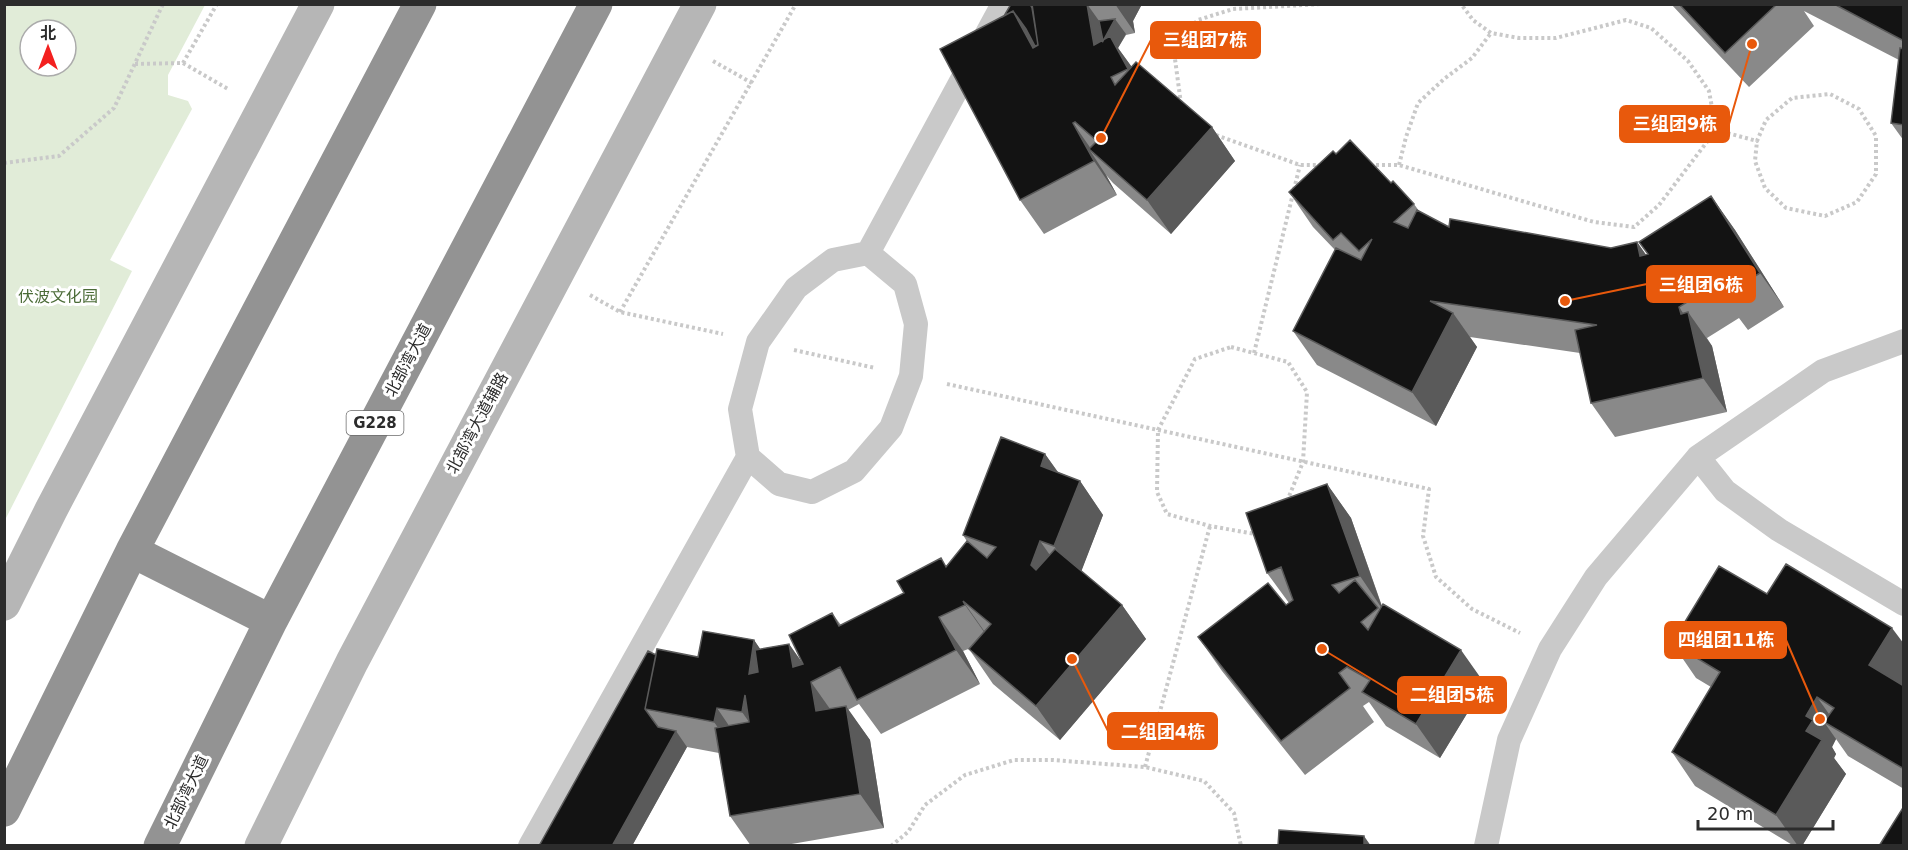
<svg xmlns="http://www.w3.org/2000/svg" width="1908" height="850" font-family="'DejaVu Sans','Noto Sans SC',sans-serif">
<style>
.green{fill:#e1ecd8;fill-rule:evenodd}
.lines{fill:none;stroke-linecap:round;stroke-linejoin:round}
.path{stroke:#c9c9c9;stroke-width:4;stroke-dasharray:3 3;stroke-linecap:butt}
.lane{stroke:#c9c9c9;stroke-width:24}
.secondary{stroke:#b6b6b6;stroke-width:33}
.highway{stroke:#939393;stroke-width:33}
.wall{fill:#898989}
.shaded-wall{fill:#5a5a5a}
.building{fill:#131313;stroke:#5a5a5a;stroke-width:1.5}
.labels{text-anchor:middle;dominant-baseline:central;stroke-width:6;stroke-linejoin:round;paint-order:stroke}
.shield{fill:#fff;stroke:#6b6b6b;stroke-width:1.5}
.shield-label{font-size:15px;font-weight:bold;fill:#2c2c2c}
.park-label{font-size:16px;fill:#4b6b37;stroke:#fff}
.street-label{font-size:16px;fill:#2c2c2c;stroke:#fff}
.leader{fill:none;stroke:#e8590c;stroke-width:2}
.callout-dot{fill:#e8590c;stroke:#fff;stroke-width:2}
.callout{fill:#e8590c;stroke:#e8590c;stroke-width:2}
.callout-label{font-size:18px;text-anchor:middle;font-weight:bold;fill:#fff}
</style>
<rect width="100%" height="100%" fill="#fff"/>
<path class="green" d="M 4,5 L 205,5 L 168,75 L 168,95 L 188,101 L 192,109 L 110,260 L 132,271 L 5,520 ZM 30,30 L 66,30 L 66,66 L 30,66 Z"/>
<g class="lines">
<path class="path" d="M 713,61 L 752,83
M 183,63 L 217,4
M 135,64 L 183,63 L 228,89
M 1181,104 L 1173,44 L 1198,20 L 1233,9 L 1322,4
M 1716,130 L 1757,141 L 1766,120 L 1792,98 L 1830,94 L 1859,109 L 1876,136 L 1876,174 L 1857,202 L 1825,216 L 1786,208 L 1765,188 L 1755,161 L 1757,141
M 1216,135 L 1300,165 L 1323,165
M 4,163 L 59,156 L 114,108 L 163,4
M 1370,165 L 1399,165 L 1594,222 L 1634,227 L 1659,205 L 1716,130 L 1709,91 L 1688,61 L 1651,28 L 1626,20 L 1556,38 L 1519,38 L 1491,33 L 1473,20 L 1461,4
M 1399,165 L 1406,137 L 1418,103 L 1444,79 L 1472,58 L 1491,33
M 590,295 L 620,312 L 723,334
M 620,312 L 796,4
M 1231,347 L 1288,362 L 1307,392 L 1303,462 L 1279,521 L 1255,534 L 1210,526 L 1167,514 L 1157,492 L 1158,430 L 1195,359 Z
M 794,350 L 875,368
M 1254,353 L 1300,165
M 947,384 L 1429,489 L 1423,536 L 1436,577 L 1472,609 L 1520,633
M 1145,767 L 1210,526
M 891,846 L 908,832 L 925,805 L 965,775 L 1014,760 L 1053,760 L 1145,767 L 1204,781 L 1234,813 L 1241,846"/>
<path class="lane" d="M 748,457 L 779,484 L 812,492 L 854,471 L 891,428 L 911,376 L 916,324 L 905,284 L 868,253 L 1003,4
M 1698,457 L 1823,371 L 1904,341
M 530,846 L 748,457 L 740,409 L 758,342 L 796,288 L 833,260 L 868,253
M 1486,846 L 1509,740 L 1550,649 L 1596,577 L 1698,457 L 1725,491 L 1779,530 L 1904,604"/>
<path class="secondary" d="M 4,604 L 51,510 L 318,4
M 261,846 L 352,662 L 700,4"/>
<path class="highway" d="M 132,551 L 271,621
M 4,810 L 132,551 L 420,4
M 160,846 L 271,621 L 596,4"/>
</g>
<path class="wall" d="M 1011,4 L 1142,4 L 1133,21 L 1135,33 L 1126,35 L 1118,48 L 1131,66 L 1212,127 L 1235,161 L 1171,234 L 1113,183 L 1106,175 L 1117,195 L 1044,234 L 1020,200 L 1004,16 Z
M 1671,4 L 1904,4 L 1904,141 L 1891,123 L 1899,60 L 1804,11 L 1814,26 L 1749,87 Z
M 1336,154 L 1391,183 L 1414,204 L 1419,211 L 1449,227 L 1611,248 L 1637,242 L 1646,255 L 1711,196 L 1735,230 L 1784,307 L 1748,330 L 1739,318 L 1707,338 L 1712,346 L 1727,412 L 1615,437 L 1591,403 L 1580,353 L 1470,337 L 1477,347 L 1436,426 L 1317,365 L 1293,331 L 1335,250 L 1313,227 L 1289,192 Z
M 1045,454 L 1058,472 L 1080,481 L 1103,515 L 1081,571 L 1122,605 L 1146,639 L 1060,740 L 993,684 L 969,649 L 971,648 L 963,651 L 980,684 L 881,734 L 859,704 L 848,710 L 870,740 L 884,828 L 780,846 L 751,846 L 730,816 L 719,753 L 687,747 L 632,846 L 539,846 L 656,655 L 698,657 L 754,640 L 760,649 L 789,644 L 803,664 L 832,613 L 841,625 L 904,593 L 946,566 L 968,543 L 963,535 Z
M 1327,484 L 1351,518 L 1382,606 L 1485,684 L 1440,758 L 1386,726 L 1369,702 L 1363,706 L 1374,722 L 1305,775 L 1222,671 L 1198,637 L 1286,605 L 1289,603 L 1267,573 Z
M 1767,594 L 1904,644 L 1904,682 L 1902,685 L 1904,686 L 1904,789 L 1848,756 L 1836,739 L 1832,747 L 1836,754 L 1834,758 L 1846,774 L 1802,846 L 1794,846 L 1695,786 L 1672,752 L 1711,687 L 1696,678 L 1672,643 Z"/>
<path class="shaded-wall" d="M 1087,4 L 1107,32 L 1115,19 L 1126,34 L 1118,48 L 1134,70 L 1152,103 L 1128,69 L 1094,45 Z
M 1115,4 L 1142,4 L 1133,21 L 1135,33 Z
M 1013,11 L 1037,45 L 1033,48 Z
M 1073,123 L 1096,156 L 1089,149 L 1106,175 L 1117,195 L 1094,161 Z
M 1212,127 L 1235,161 L 1171,234 L 1147,200 Z
M 1711,196 L 1735,230 L 1784,307 L 1760,273 Z
M 1637,242 L 1661,276 L 1640,256 Z
M 1679,307 L 1691,325 L 1688,312 L 1712,346 L 1727,412 L 1703,378 Z
M 1453,313 L 1477,347 L 1436,426 L 1412,392 Z
M 1045,454 L 1069,488 L 1041,466 Z
M 1080,481 L 1103,515 L 1078,580 L 1054,546 Z
M 1327,484 L 1351,518 L 1383,610 L 1360,576 Z
M 1040,541 L 1064,575 L 1055,599 L 1031,565 Z
M 963,601 L 987,635 L 989,639 L 965,605 Z
M 1122,605 L 1146,639 L 1060,740 L 1036,706 Z
M 939,617 L 963,651 L 980,684 L 956,650 Z
M 1892,628 L 1904,644 L 1904,682 L 1893,699 L 1869,665 Z
M 754,640 L 778,675 L 749,674 Z
M 789,644 L 813,678 L 811,682 L 835,716 L 816,711 L 793,667 Z
M 1461,650 L 1485,684 L 1440,758 L 1416,724 Z
M 745,695 L 766,746 L 742,712 Z
M 1817,697 L 1841,731 L 1824,722 L 1836,739 L 1832,747 L 1836,754 L 1834,758 L 1846,774 L 1802,846 L 1798,846 L 1776,815 L 1806,731 L 1806,716 Z
M 846,706 L 870,740 L 884,828 L 860,794 Z
M 717,708 L 740,742 L 738,756 L 714,722 Z
M 676,731 L 687,747 L 632,846 L 612,846 Z
M 1364,836 L 1371,846 L 1364,846 Z"/>
<path class="building" d="M 1011,4 L 1030,4 L 1032,8 L 1038,45 L 1035,46 L 1026,29 L 1013,11 L 1004,16 Z
M 1032,4 L 1087,4 L 1094,45 L 1110,36 L 1128,69 L 1111,77 L 1115,85 L 1136,62 L 1212,127 L 1147,200 L 1089,149 L 1097,141 L 1075,122 L 1073,123 L 1094,161 L 1020,200 L 940,49 L 1013,11 L 1033,48 L 1038,45 Z
M 1679,4 L 1777,4 L 1725,53 Z
M 1834,4 L 1904,4 L 1904,41 Z
M 1115,19 L 1103,41 L 1099,21 Z
M 1900,48 L 1904,49 L 1904,125 L 1891,123 Z
M 1350,140 L 1391,183 L 1393,181 L 1414,204 L 1394,222 L 1408,228 L 1417,210 L 1449,227 L 1450,219 L 1611,248 L 1637,242 L 1640,256 L 1648,254 L 1639,242 L 1711,196 L 1760,273 L 1724,296 L 1716,284 L 1679,307 L 1681,314 L 1688,312 L 1703,378 L 1591,403 L 1575,330 L 1597,325 L 1430,301 L 1453,313 L 1412,392 L 1293,331 L 1336,248 L 1361,260 L 1372,239 L 1359,251 L 1341,233 L 1333,240 L 1289,192 L 1333,151 L 1336,154 Z
M 1001,437 L 1045,454 L 1041,466 L 1080,481 L 1054,546 L 1040,541 L 1031,565 L 1036,570 L 1055,549 L 1122,605 L 1036,706 L 969,649 L 991,624 L 963,601 L 965,605 L 939,617 L 956,650 L 857,700 L 840,667 L 811,682 L 816,711 L 846,706 L 860,794 L 730,816 L 715,728 L 749,722 L 745,695 L 742,712 L 717,708 L 714,722 L 645,709 L 657,649 L 698,657 L 703,631 L 754,640 L 749,674 L 758,672 L 755,650 L 789,644 L 793,667 L 803,664 L 789,635 L 832,613 L 839,626 L 904,593 L 897,581 L 941,558 L 946,567 L 967,541 L 987,558 L 996,547 L 963,535 Z
M 1327,484 L 1360,576 L 1332,585 L 1339,593 L 1355,580 L 1378,608 L 1361,622 L 1368,630 L 1383,604 L 1461,650 L 1416,724 L 1362,692 L 1370,680 L 1347,667 L 1339,673 L 1350,688 L 1281,741 L 1198,637 L 1268,583 L 1286,605 L 1293,600 L 1281,567 L 1267,573 L 1246,513 Z
M 1786,564 L 1892,628 L 1869,665 L 1904,686 L 1904,769 L 1824,722 L 1834,708 L 1817,697 L 1806,716 L 1813,720 L 1806,731 L 1822,740 L 1776,815 L 1672,752 L 1720,672 L 1672,643 L 1719,566 L 1767,594 Z
M 648,651 L 656,655 L 645,709 L 658,727 L 676,731 L 612,846 L 539,846 Z
M 1904,806 L 1904,846 L 1879,846 Z
M 1279,830 L 1364,836 L 1364,846 L 1278,846 Z"/>
<g class="labels">
<rect class="shield" x="346.5" y="411" width="57" height="24" rx="4.5"/>
<g class="shield-label">
<text x="375" y="423">G228</text>
</g>
<g class="park-label">
<text x="58" y="296">伏波文化园</text>
</g>
<g class="street-label">
<text transform="translate(408 360) rotate(-62)">北部湾大道</text>
<text transform="translate(477 423) rotate(-62)">北部湾大道辅路</text>
<text transform="translate(186 792) rotate(-64)">北部湾大道</text>
</g>
</g>
<path class="leader" d="M1101 138L1151 40M1752 44L1729 124M1565 301L1647 284M1820 719L1786 640M1322 649L1398 695M1072 659L1108 731"/>
<g class="callout-dot">
<circle cx="1101" cy="138" r="6"/>
<circle cx="1752" cy="44" r="6"/>
<circle cx="1565" cy="301" r="6"/>
<circle cx="1820" cy="719" r="6"/>
<circle cx="1322" cy="649" r="6"/>
<circle cx="1072" cy="659" r="6"/>
</g>
<g class="callout">
<rect x="1151" y="22" width="109" height="36" rx="6"/>
<rect x="1620" y="106" width="109" height="36" rx="6"/>
<rect x="1647" y="266" width="108" height="36" rx="6"/>
<rect x="1665" y="622" width="121" height="36" rx="6"/>
<rect x="1398" y="677" width="108" height="36" rx="6"/>
<rect x="1108" y="713" width="109" height="36" rx="6"/>
</g>
<g class="callout-label">
<text x="1205" y="46">三组团7栋</text>
<text x="1675" y="130">三组团9栋</text>
<text x="1701" y="291">三组团6栋</text>
<text x="1726" y="646">四组团11栋</text>
<text x="1452" y="701">二组团5栋</text>
<text x="1163" y="738">二组团4栋</text>
</g>
<rect width="1908" height="850" fill="none" stroke="#2c2c2c" stroke-width="12"/>
<g transform="translate(48 48)"><circle r="28" fill="#ffffff" stroke="#ababab" stroke-width="1.5"/>
<path d="M0-4.5L10 22L0 15L-10 22Z" fill="#f3201f"/>
<text y="-9" font-size="16" font-weight="bold" text-anchor="middle" fill="#2c2c2c">北</text>
</g>
<path d="M1698 820v9h135v-9" fill="none" stroke="#2c2c2c" stroke-width="3"/>
<text x="1707" y="820" font-size="18" fill="#2c2c2c" stroke="#ffffff" stroke-width="4.5" paint-order="stroke">20 m</text>
</svg>
